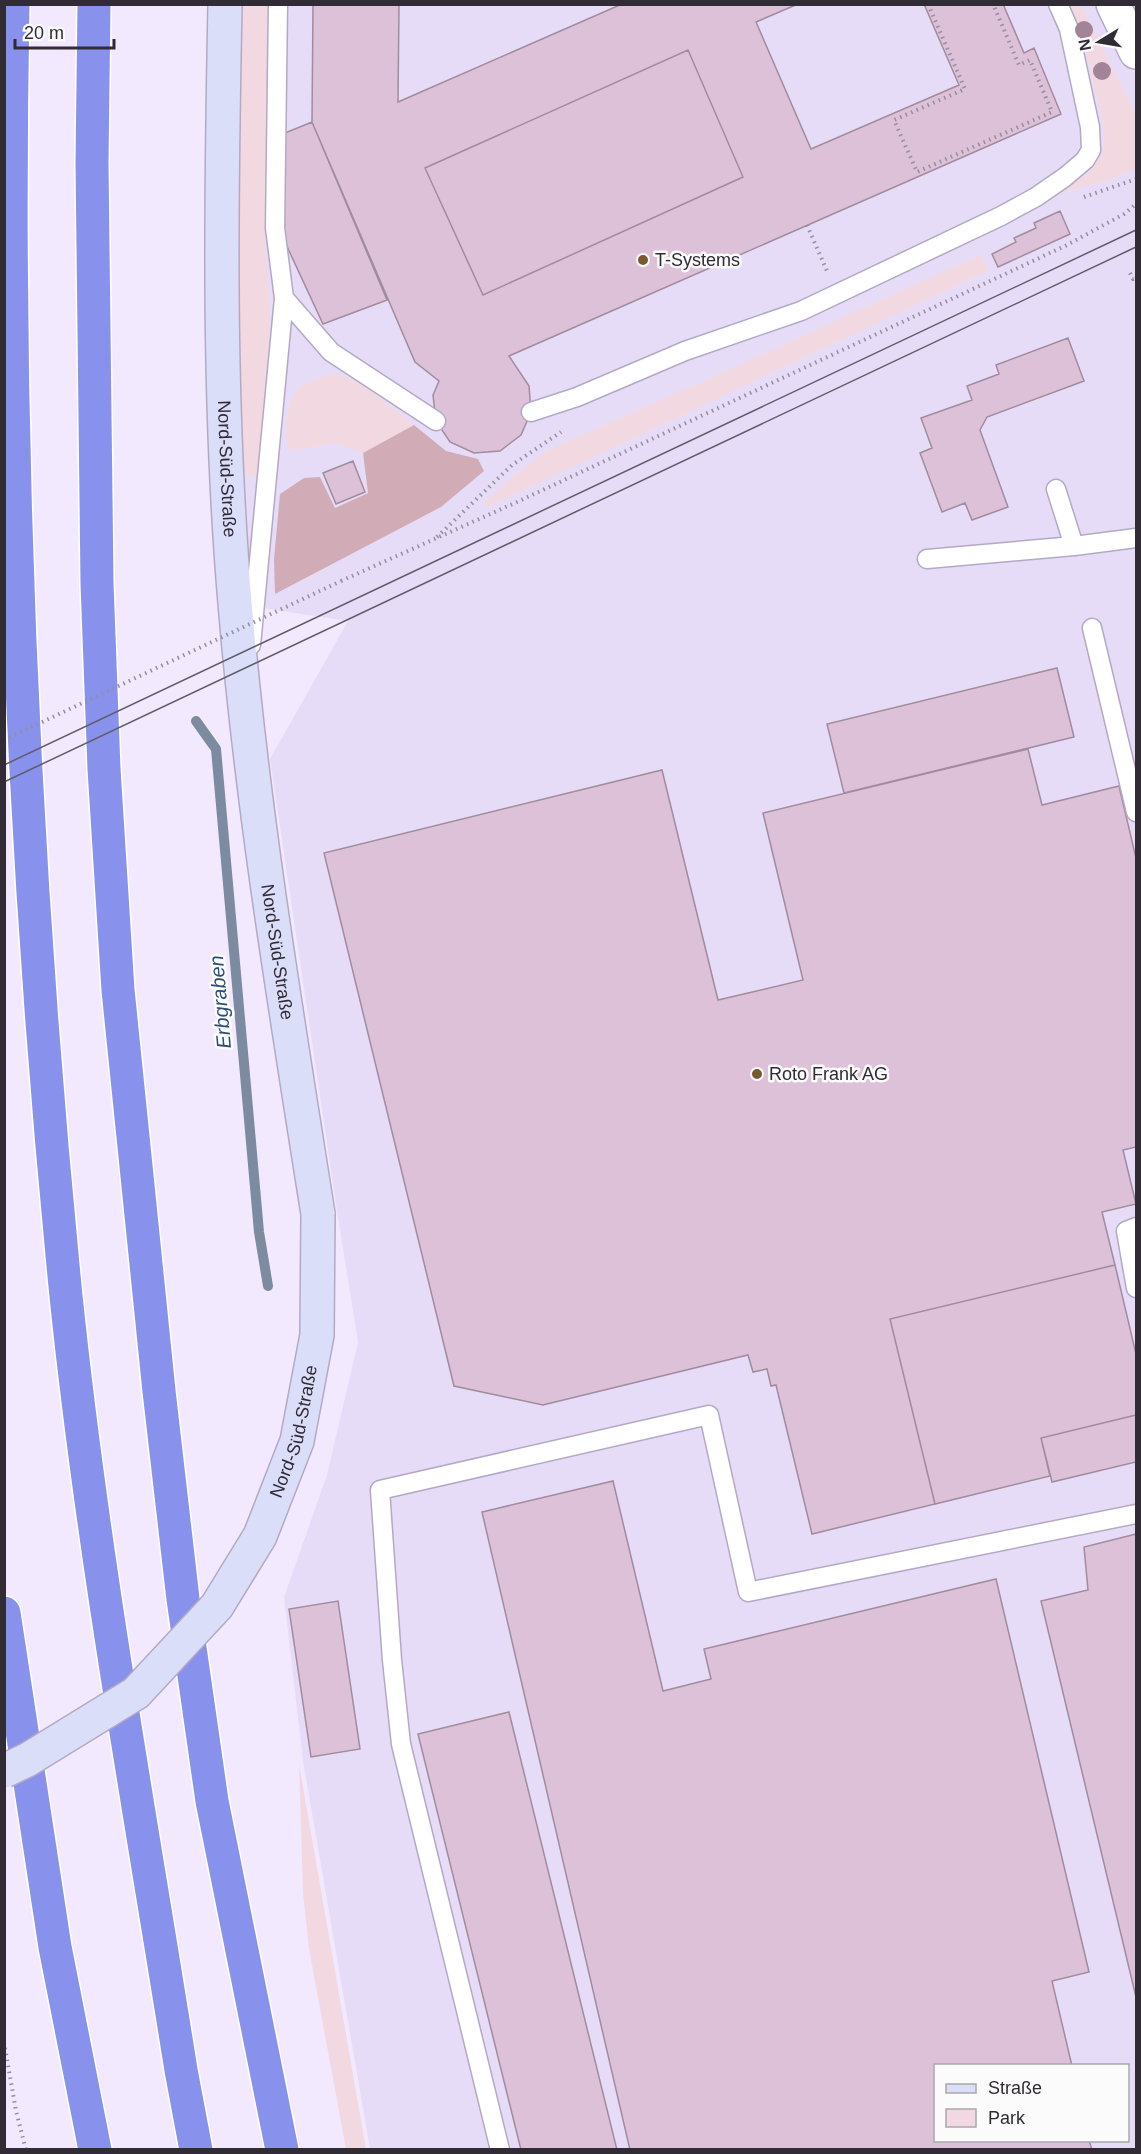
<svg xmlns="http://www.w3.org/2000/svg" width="1141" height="2154" font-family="Helvetica,sans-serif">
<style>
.built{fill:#e7dcf7;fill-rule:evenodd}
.green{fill:#f2d9e1}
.forest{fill:#d1acb7}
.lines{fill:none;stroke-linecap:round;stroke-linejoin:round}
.stream{stroke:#7c8ba0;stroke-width:10}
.building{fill:#ddc1d9;stroke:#a18b9e;stroke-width:1.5;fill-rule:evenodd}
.service-casing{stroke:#b4a9c3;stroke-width:21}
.minor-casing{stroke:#b4a9c3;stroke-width:36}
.secondary-casing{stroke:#b4a9c3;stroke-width:36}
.motorway-casing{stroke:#fff;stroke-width:36}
.path{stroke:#958e9e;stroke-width:4;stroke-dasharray:1.5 4.5;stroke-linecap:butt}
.service{stroke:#fff;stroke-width:18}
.minor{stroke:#fff;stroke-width:33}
.secondary{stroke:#dbdef9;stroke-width:33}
.motorway{stroke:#8892ec;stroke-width:33}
.tram{stroke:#615b68;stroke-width:1.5}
.secondary-bridge-casing{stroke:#b4a9c3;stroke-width:36;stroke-linecap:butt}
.path-bridge{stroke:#958e9e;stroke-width:4;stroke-dasharray:1.5 4.5;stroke-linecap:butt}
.secondary-bridge{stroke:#dbdef9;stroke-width:33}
.tree{fill:#a28397}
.poi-dot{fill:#775a2e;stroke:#fbfbfb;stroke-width:2}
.labels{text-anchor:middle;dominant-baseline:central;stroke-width:5;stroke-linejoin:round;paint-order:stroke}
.poi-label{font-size:18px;fill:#302b35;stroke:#fbfbfb;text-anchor:start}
.street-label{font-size:18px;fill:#302b35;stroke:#fbfbfb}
.water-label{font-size:20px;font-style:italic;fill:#2a4e74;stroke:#fbfbfb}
</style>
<rect width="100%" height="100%" fill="#f2e9ff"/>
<path class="built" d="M 225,5 L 1136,5 L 1136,2149 L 370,2149 L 303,1761 L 284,1597 L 327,1475 L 358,1342 L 337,1211 L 270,759 L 348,621 L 235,604 ZM 936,2066 L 1128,2066 L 1128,2140 L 936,2140 Z"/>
<path class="green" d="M 239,5 L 269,5 L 265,233 L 270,313 L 268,395 L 260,471 L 255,476 L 249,477 L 243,469 L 236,299 Z
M 1069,5 L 1081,5 L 1136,114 L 1136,168 L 1111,180 L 1060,193 L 1057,193 L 1058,190 L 1083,177 L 1094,167 L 1101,155 L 1104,144 L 1104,128 L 1082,34 Z
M 980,255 L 989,270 L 486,508 L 484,502 L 513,476 L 548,450 L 715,376 Z
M 336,374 L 361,383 L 414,425 L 363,453 L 334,443 L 292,451 C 285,443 285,435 286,425 C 288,416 288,405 292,397 C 299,383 322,376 336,374 Z
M 299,1764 L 366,2149 L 346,2149 L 309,1949 L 303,1893 Z"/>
<path class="forest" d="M 414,425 L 446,451 L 478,459 L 484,471 L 441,507 L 275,594 L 274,559 L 280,494 L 304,478 L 320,477 L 335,508 L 368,493 L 363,453 Z"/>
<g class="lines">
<path class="stream" d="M 196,721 L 216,749 L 259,1232 L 268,1286"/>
</g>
<path class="building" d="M 313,4 L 399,4 L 398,102 L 622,4 L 798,4 L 756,22 L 811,149 L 959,85 L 924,4 L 1003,4 L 1024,53 L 1034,48 L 1061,114 L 509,356 L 529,386 L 531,412 L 521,435 L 500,451 L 474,453 L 450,442 L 436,421 L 433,395 L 439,381 L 415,362 L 312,122 ZM 688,50 L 743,177 L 483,295 L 425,168 Z
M 688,50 L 743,177 L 483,295 L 425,168 Z
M 312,122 L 387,300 L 323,324 L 277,225 L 280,135 Z
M 1060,211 L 1070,234 L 998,267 L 992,254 L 1016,242 L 1014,238 L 1036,228 L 1034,223 Z
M 1068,338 L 1084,381 L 987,417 L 980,430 L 1008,507 L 972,520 L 965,503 L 942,512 L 920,453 L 932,448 L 921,418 L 972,400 L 967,386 L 999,374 L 996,365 Z
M 353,461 L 365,492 L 336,504 L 323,473 Z
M 1057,668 L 1074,737 L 844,793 L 827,724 Z
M 1028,749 L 1042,805 L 1119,786 L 1136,858 L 1136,1147 L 1123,1150 L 1136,1204 L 1102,1212 L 1115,1265 L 890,1319 L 935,1504 L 812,1534 L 776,1385 L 771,1386 L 767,1369 L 753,1372 L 748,1355 L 543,1405 L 454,1386 L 324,853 L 662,770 L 718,1000 L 803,980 L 763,813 Z
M 1115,1265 L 1136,1354 L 1136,1415 L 1041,1438 L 1050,1476 L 935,1504 L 890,1319 Z
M 1136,1415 L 1136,1462 L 1052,1482 L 1041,1438 Z
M 613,1481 L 663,1691 L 711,1679 L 704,1649 L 996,1579 L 1089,1972 L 1052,1981 L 1072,2066 L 936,2066 L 936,2140 L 1089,2140 L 1092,2150 L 630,2150 L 482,1512 Z
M 1136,1534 L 1136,1997 L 1041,1601 L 1088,1590 L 1084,1547 Z
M 338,1601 L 360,1749 L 311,1757 L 289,1609 Z
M 509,1712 L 617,2150 L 521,2150 L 418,1734 Z"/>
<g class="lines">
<g class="service-casing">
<path id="service" d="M 284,298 L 331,352 L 436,421
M 531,412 L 577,397 L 685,351 L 801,311 L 1001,216 L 1036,197 L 1065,177 L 1085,160 L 1091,150 L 1090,127 L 1069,29 L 1058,4
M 1056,489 L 1074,546
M 927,559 L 1074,546 L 1136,538
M 1092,628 L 1136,812
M 251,645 L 284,298 L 275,228 L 278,4
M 1136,1227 L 1126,1231 L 1136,1288
M 500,2150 L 401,1744 L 392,1660 L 380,1490 L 709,1415 L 748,1592 L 1136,1514"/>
</g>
<g class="minor-casing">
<path id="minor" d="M 1113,4 L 1136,52"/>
</g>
<g class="secondary-casing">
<g id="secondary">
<path id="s1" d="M 225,4 C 221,204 218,404 235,603 C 252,808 286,1011 318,1214"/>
</g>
</g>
<g class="motorway-casing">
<path id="motorway" d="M 13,4 C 5,435 23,867 66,1296 C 93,1556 140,1812 181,2070 L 196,2150
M 94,4 L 92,162 L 97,583 L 104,769 L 118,990 L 159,1391 L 183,1599 L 212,1801 L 282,2150
M 4,1613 L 55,1947 L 95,2150"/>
</g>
<path class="path" d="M 928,4 L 965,89 L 894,120 L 917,172 L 1052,112 L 1030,60 L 1019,65 L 993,4
M 1084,197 L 1136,179
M 807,225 L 827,271
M 1130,273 L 1133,279 L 1136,278
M 437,537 L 512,465 L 561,432
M 341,581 L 517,502 L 1065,246 L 1124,214 L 1136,204
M 4,2042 L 16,2111 L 26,2150"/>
<use href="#service" class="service"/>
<use href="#minor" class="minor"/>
<use href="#secondary" class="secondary"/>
<use href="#motorway" class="motorway"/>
<path class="tram" d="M 4,765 L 1136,230
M 4,782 L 1136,247"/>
<g class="secondary-bridge-casing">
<g id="secondary-bridge">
<path id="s2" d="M 4,1771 L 27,1760 L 136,1693 L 217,1606 L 260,1536 L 297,1441 L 317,1335 L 318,1214"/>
</g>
</g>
<path class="path-bridge" d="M 4,740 L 341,581"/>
<use href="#secondary-bridge" class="secondary-bridge"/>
</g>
<g class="tree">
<circle cx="1084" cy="30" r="9"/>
<circle cx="1102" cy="71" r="9"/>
</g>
<g class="poi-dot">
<circle cx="643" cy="260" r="6"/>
<circle cx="757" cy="1074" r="6"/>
</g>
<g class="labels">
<g class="poi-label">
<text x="655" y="260">T-Systems</text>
<text x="769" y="1074">Roto Frank AG</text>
</g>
<g class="street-label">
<text stroke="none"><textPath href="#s1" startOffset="465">Nord-Süd-Straße</textPath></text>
<text stroke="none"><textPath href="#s1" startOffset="951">Nord-Süd-Straße</textPath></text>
<text stroke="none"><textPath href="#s2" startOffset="465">Nord-Süd-Straße</textPath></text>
</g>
<g class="water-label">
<text transform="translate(220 1002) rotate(-95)">Erbgraben</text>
</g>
</g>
<rect width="1141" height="2154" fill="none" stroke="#302b35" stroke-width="12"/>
<rect x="934" y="2064" width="195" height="78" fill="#fbfbfb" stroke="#aaa8ac" stroke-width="1.5"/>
<rect x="946" y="2084" width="30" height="9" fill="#dbdef9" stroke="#aaa8ac" stroke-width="1.5"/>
<text x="988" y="2094" font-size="18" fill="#302b35">Straße</text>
<rect x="946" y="2109" width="30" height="18" fill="#f2d9e1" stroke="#aaa8ac" stroke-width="1.5"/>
<text x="988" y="2124" font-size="18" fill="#302b35">Park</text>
<g transform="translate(1099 42) rotate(259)" stroke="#fbfbfb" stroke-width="4.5" paint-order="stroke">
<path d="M0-4.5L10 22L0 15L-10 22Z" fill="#302b35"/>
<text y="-9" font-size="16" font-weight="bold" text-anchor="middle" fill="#302b35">N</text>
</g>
<path d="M15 39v9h99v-9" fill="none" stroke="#302b35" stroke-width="3"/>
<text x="24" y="39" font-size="18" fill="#302b35" stroke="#fbfbfb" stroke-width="4.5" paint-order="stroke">20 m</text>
</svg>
